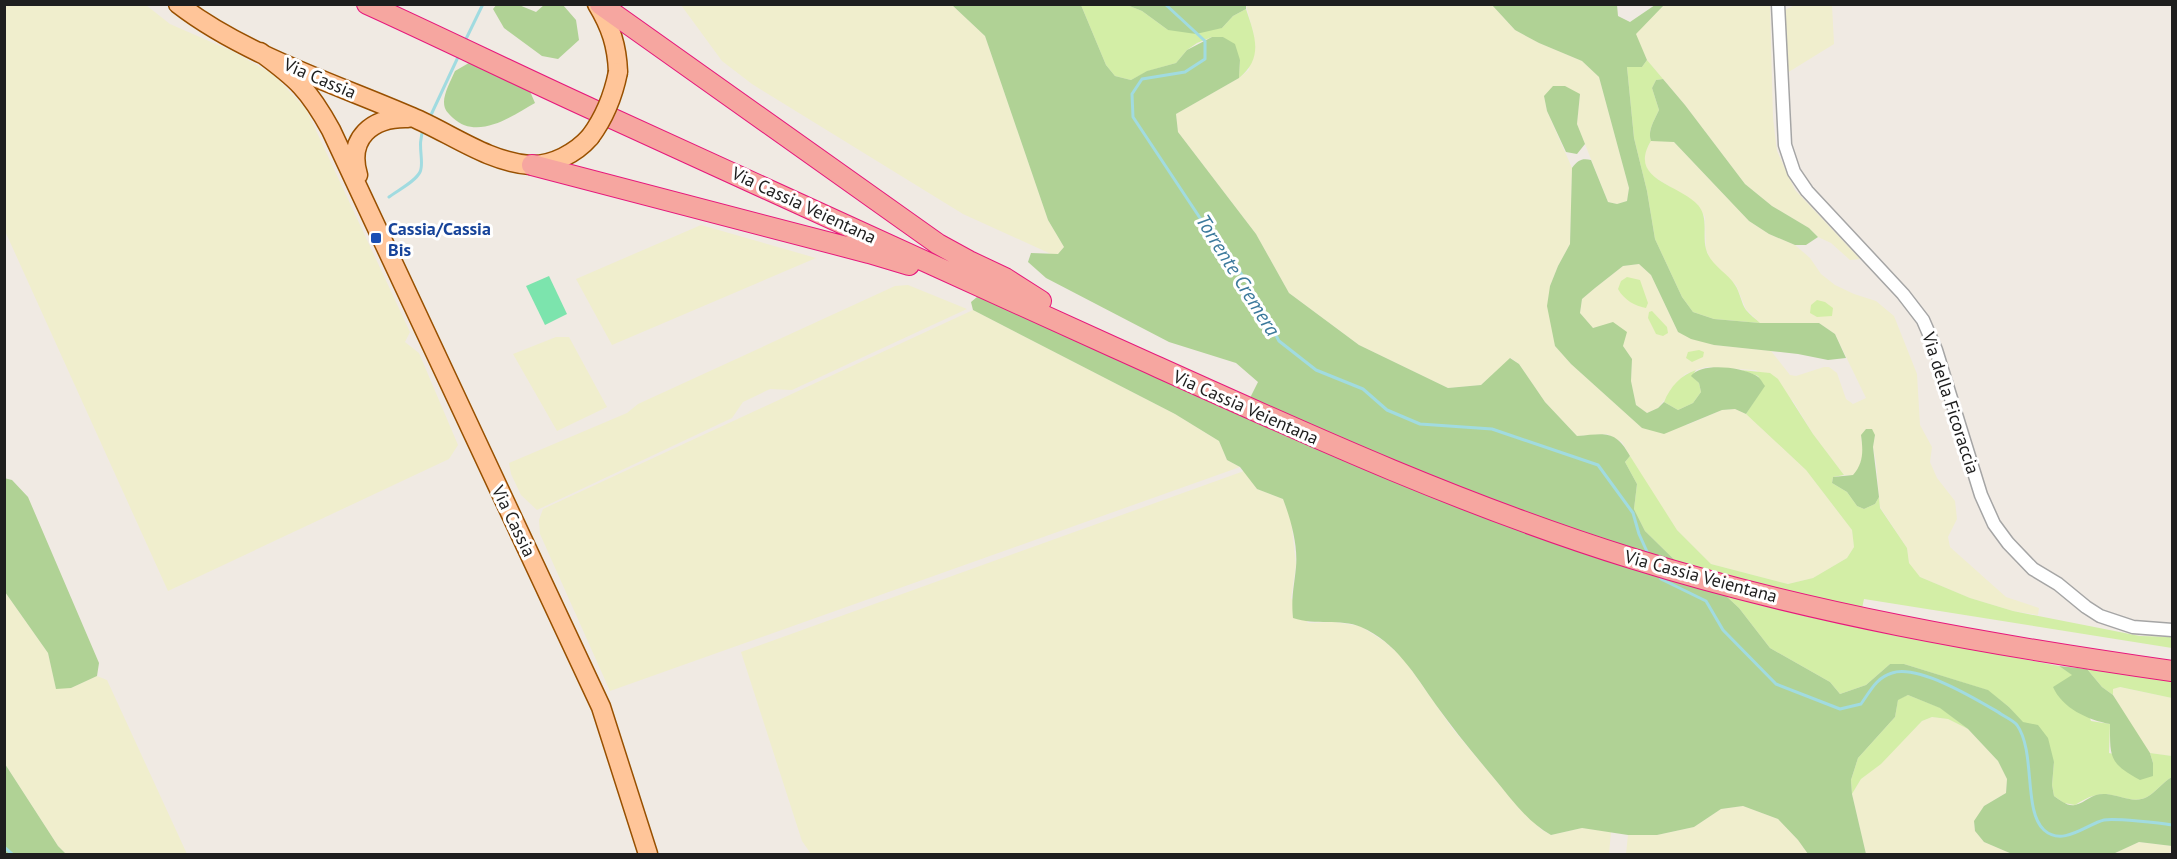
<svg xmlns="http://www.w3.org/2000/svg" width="2177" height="859" font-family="'PT Sans',sans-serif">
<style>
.farmland{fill:#f0eecd}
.grass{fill:#d3eea6}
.forest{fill:#b0d295}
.pitch{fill:#7ce4ad}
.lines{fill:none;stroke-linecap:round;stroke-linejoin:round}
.stream{stroke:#a1dbe0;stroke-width:3}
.minor-casing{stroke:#a5a5a5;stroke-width:15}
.primary-casing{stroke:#985000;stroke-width:21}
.trunk-casing{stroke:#e6187c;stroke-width:22}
.minor{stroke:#fff;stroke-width:12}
.primary{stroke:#ffc599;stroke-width:18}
.trunk{stroke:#f6a6a0;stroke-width:20}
.primary-bridge-casing{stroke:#985000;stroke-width:21;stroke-linecap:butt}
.primary-bridge{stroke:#ffc599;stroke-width:18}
.transit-dot{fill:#1a4fb4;stroke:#fff;stroke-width:2}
.labels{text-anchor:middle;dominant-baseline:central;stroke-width:6;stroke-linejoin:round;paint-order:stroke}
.street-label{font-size:18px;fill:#1e1e1e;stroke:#fff}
.transit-label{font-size:18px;font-weight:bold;fill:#164399;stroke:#fff;text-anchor:start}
.water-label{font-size:20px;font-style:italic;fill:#3c7a9c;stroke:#fff}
</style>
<rect width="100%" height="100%" fill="#f0eae3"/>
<path class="farmland" d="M 4,5 L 146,5 L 170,24 L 234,52 L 274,75 L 306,109 L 410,332 L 405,342 L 419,353 L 458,445 L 449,459 L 168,591 L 5,231 Z
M 681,5 L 952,5 L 985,36 L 1048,220 L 1064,247 L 1058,254 L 1051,254 L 963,214 L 752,84 L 722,61 Z
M 1246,5 L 1492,5 L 1515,30 L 1539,43 L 1582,61 L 1599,77 L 1629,188 L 1627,201 L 1617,204 L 1608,202 L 1577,124 L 1580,94 L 1544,96 L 1547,111 L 1572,168 L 1570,244 L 1558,266 L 1550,286 L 1555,346 L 1571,364 L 1642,428 L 1687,425 L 1722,410 L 1735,409 L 1746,414 L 1806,470 L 1852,530 L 1854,547 L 1847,558 L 1813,578 L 1788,584 L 1711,564 L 1677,530 L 1643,479 L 1622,442 L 1607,434 L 1577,436 L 1545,402 L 1519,364 L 1511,358 L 1481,385 L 1448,388 L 1359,345 L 1289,293 L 1256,234 L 1178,132 L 1176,114 L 1239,78 L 1249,70 L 1254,35 Z
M 1664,5 L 1770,5 L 1773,118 L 1777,151 L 1795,190 L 1860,259 L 1850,260 L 1831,243 L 1818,237 L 1809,228 L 1772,206 L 1745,184 L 1685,105 L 1647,60 L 1635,34 Z
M 1795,5 L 1832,5 L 1834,44 L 1787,73 L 1785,10 Z
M 1651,141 L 1673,141 L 1749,221 L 1769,234 L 1795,245 L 1810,258 L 1821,274 L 1835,285 L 1854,294 L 1876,301 L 1894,316 L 1917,374 L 1920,425 L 1932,447 L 1930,462 L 1937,478 L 1955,501 L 1957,519 L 1948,537 L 1950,547 L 2006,597 L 2039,608 L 2038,615 L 2013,611 L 1970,598 L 1920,577 L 1914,572 L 1909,563 L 1907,548 L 1880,507 L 1876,462 L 1873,447 L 1875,435 L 1861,435 L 1863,454 L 1859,468 L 1853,475 L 1844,475 L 1813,434 L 1793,401 L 1756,370 L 1706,367 L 1696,370 L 1685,374 L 1658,408 L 1647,413 L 1636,405 L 1631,381 L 1632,359 L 1623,346 L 1613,323 L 1593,328 L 1580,313 L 1582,299 L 1595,288 L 1623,266 L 1639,264 L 1651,275 L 1678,332 L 1714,345 L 1771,351 L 1790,375 L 1796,376 L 1824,367 L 1829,367 L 1837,373 L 1846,399 L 1853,404 L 1866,398 L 1835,334 L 1819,323 L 1760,323 L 1746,309 L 1736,285 L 1711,261 L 1706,249 L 1705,217 L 1697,204 L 1653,176 L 1645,166 L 1645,153 Z
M 701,225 L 816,258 L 612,345 L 576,279 Z
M 908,285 L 967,309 L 792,390 L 770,389 L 743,402 L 732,418 L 537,510 L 521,495 L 511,474 L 509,463 L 627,413 L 638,404 L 895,286 Z
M 973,310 L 1175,414 L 1219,441 L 1227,460 L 1240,467 L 610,691 L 540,534 L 539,520 L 543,509 Z
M 556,337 L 569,337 L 607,407 L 557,431 L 513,354 Z
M 1244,471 L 1257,489 L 1283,499 L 1291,520 L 1296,565 L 1291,598 L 1308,623 L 1334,622 L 1360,626 L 1385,642 L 1403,658 L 1452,728 L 1518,807 L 1542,830 L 1551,835 L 1582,828 L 1611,832 L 1609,854 L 811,854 L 802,841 L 741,652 Z
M 5,592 L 48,653 L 56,688 L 71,688 L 97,676 L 107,680 L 187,854 L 66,854 L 58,846 L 5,764 Z
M 2119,687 L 2172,698 L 2172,756 L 2150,753 L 2144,747 L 2113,695 L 2113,689 Z
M 1932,717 L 1948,719 L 1968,729 L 1998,761 L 2007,779 L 2006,793 L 1984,806 L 1974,822 L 1975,831 L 1984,842 L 2012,854 L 1866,854 L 1852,794 L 1861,779 L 1881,763 L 1922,721 Z
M 1743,806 L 1778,819 L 1798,840 L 1808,854 L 1626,854 L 1628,835 L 1657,835 L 1694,827 L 1721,809 Z
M 2139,842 L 2172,846 L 2172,850 L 2168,854 L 2113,854 Z"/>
<path class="grass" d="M 1081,5 L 1127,5 L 1142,11 L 1168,30 L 1222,28 L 1233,16 L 1246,9 C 1255,36 1264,58 1239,78 L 1240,60 L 1223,37 L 1212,37 L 1197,43 L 1187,50 L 1176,63 L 1148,71 L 1131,80 L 1115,76 L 1106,65 Z
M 1647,60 L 1663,79 L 1656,80 L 1652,88 L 1659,110 C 1655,119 1647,131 1651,141 C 1627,180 1680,184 1698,205 C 1709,218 1702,234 1706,249 C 1710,265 1727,272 1735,285 C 1740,292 1741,303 1746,310 C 1750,315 1756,319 1760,323 L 1714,319 L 1693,312 L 1682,297 L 1655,239 L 1647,191 L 1634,138 L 1627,67 L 1642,67 Z
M 1627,277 L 1640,280 L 1648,303 L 1646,308 C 1635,306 1624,300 1618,289 L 1621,281 Z
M 1817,300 L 1825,302 L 1833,308 L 1832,316 L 1817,317 L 1810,313 L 1811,305 Z
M 1652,311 L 1667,327 L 1668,333 L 1663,336 L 1656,334 L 1648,318 L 1649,312 Z
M 1699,350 L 1704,352 L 1703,357 L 1692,362 L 1686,358 L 1688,352 Z
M 1696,370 L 1692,376 L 1699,383 L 1701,392 L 1693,403 L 1678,410 L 1664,402 C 1670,387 1681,375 1696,370 Z
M 1741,370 L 1770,373 L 1778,379 L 1813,434 L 1844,475 L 1833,477 L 1832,483 L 1847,492 L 1857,506 L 1864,509 L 1875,504 L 1879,497 L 1880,508 L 1907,548 L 1909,563 L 1920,577 L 1970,598 L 2013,611 L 2140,636 L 2172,637 L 2172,648 L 1864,599 L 1858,627 L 2059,666 L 2073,675 L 2091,721 L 2110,724 L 2109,753 L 2153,763 L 2150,753 L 2172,756 L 2172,777 C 2163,782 2156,792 2147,797 C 2133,804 2119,795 2105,794 C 2093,794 2085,799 2075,805 L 2064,803 L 2054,796 L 2052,785 L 2054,762 L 2009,707 L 1987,690 L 1904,664 L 1890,664 L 1866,685 L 1840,694 L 1830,682 L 1770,648 L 1739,608 L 1724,594 L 1695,580 L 1645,531 L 1634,509 L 1637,484 L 1625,462 L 1630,456 L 1677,530 L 1711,564 L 1788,584 L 1813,578 L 1847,558 L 1854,547 L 1852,530 L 1806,470 L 1746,414 L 1764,386 L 1758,376 Z
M 2087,669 L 2172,680 L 2172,698 L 2120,687 L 2113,689 L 2113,695 L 2102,687 Z
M 1908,695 L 1941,708 L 1968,729 L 1948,719 L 1932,717 L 1922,721 L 1881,764 L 1861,779 L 1852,794 L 1851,780 L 1858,758 L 1895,717 L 1898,699 Z"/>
<path class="forest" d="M 497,4 L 519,5 L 536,12 L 544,5 L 563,5 L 576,20 L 579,40 L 558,59 L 542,56 L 504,28 L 493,9 Z
M 952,5 L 1081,5 L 1106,65 L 1115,76 L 1131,80 L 1147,71 L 1176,63 L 1187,50 L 1212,37 L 1223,37 L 1235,44 L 1240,60 L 1239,78 L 1176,114 L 1178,132 L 1256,234 L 1289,293 L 1359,345 L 1448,388 L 1481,385 L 1510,358 L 1519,364 L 1545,402 L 1577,436 C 1605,434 1615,429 1630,456 L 1625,462 L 1637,484 L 1634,509 L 1645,531 L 1695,580 L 1724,594 L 1739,608 L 1770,648 L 1830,682 L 1840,694 L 1866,685 L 1890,664 L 1904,664 L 1988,690 L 2009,707 L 2023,722 L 2038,725 L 2048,738 L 2054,762 L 2052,785 L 2054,796 C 2060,800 2068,807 2075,805 C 2087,802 2091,793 2106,794 C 2119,795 2134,804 2147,797 C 2156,792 2163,782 2172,777 L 2172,846 L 2139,842 L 2113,854 L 2012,854 L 1984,842 L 1975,831 L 1974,821 L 1984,806 L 2006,793 L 2007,779 L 1998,761 L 1968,729 L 1940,708 L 1908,695 L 1898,700 L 1895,717 L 1858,758 L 1851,780 L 1852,794 L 1866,854 L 1808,854 L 1798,840 L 1778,819 L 1743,806 L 1721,809 L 1694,827 L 1657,835 L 1628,835 L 1582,828 L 1551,835 C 1527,822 1510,797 1493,777 C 1473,753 1454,730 1436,705 C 1415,675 1396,642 1361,627 C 1340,618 1316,626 1293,618 C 1291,597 1294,588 1296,567 C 1298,545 1291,520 1283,499 L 1257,489 L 1240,467 L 1227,460 L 1219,441 L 1175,414 L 973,310 L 971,302 L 977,297 L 994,298 L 1246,406 L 1258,382 L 1236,363 L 1169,342 L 1046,278 L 1028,262 L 1031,253 L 1058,254 L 1064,247 L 1048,220 L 985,36 Z
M 1246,5 L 1246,9 L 1233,16 L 1222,28 L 1196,34 L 1168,30 L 1142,11 L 1127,5 Z
M 1492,5 L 1617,5 L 1618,16 L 1630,22 L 1655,5 L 1664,5 L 1636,34 L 1647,60 L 1642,67 L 1627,67 L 1634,138 L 1647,191 L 1655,239 L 1682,297 L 1693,312 L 1714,319 L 1760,323 L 1819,323 L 1835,334 L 1846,358 L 1828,360 L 1798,354 L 1714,345 L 1691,339 L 1678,332 L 1651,275 L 1639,264 L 1623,266 L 1595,288 L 1582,299 L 1580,313 L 1593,328 L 1613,322 L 1627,332 L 1623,346 L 1632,359 L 1631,381 L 1636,405 L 1647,413 L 1658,408 L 1664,402 L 1678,410 L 1693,403 L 1701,392 L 1699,383 L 1691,376 C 1701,362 1741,367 1755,375 C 1760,377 1762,382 1765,386 L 1746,414 L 1735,409 L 1722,410 L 1664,434 L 1642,428 L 1571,364 L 1555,346 L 1547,306 L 1550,286 L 1558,266 L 1570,244 L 1572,168 C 1578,160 1582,158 1591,160 L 1608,202 L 1617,204 L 1627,201 L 1629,188 L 1599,77 L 1582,61 L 1539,43 L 1515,30 Z
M 474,60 L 529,89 L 535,103 C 512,116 478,141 453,118 C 448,113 444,110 444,102 C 444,93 451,80 455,71 Z
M 1663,79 L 1685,105 L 1745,184 L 1772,206 L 1809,228 L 1818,237 L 1806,245 L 1795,245 L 1769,234 L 1749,221 L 1674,142 L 1651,141 C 1647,131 1655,119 1659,110 L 1652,88 L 1656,80 Z
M 1553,86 L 1565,86 L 1580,94 L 1577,124 L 1585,144 L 1577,154 L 1566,152 L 1547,111 L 1544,96 Z
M 1866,429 L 1872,429 L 1875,435 L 1873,447 L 1879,497 L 1875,504 L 1864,509 L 1857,506 L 1847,492 L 1832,483 L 1833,477 L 1853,475 C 1864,463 1863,450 1861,435 Z
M 4,478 L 12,480 L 28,497 L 99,663 L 97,676 L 71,688 L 56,689 L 48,653 L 5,592 Z
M 2059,666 L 2087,669 L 2102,687 L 2113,695 L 2150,753 L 2153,763 L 2153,776 L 2140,780 C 2109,763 2110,758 2110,724 C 2088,720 2062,708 2053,687 L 2072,675 Z
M 5,764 L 58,846 L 66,854 L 5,854 Z"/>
<path class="pitch" d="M 549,276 L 567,314 L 545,325 L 526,286 Z"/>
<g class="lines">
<path class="stream" d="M 1165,4 L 1205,41 L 1205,59 L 1185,72 L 1142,79 L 1132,94 L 1133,117 L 1200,218 L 1248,283 L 1279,341 L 1316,370 L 1363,389 L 1387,410 L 1420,424 L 1492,429 L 1598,465 L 1633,513 L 1639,534 L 1649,556
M 465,41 L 483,4
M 430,117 L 459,55
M 389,197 C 398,190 415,182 420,172 C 425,162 416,145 424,128
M 1659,575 L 1661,579 L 1706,601 L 1723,630 L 1776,684 L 1840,709 L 1861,704 C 1871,690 1876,678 1892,673 C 1918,664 1976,699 1998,712 C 2003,716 2013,720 2017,725 C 2036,752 2023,811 2044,830 C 2063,847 2087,824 2104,820 C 2114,818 2161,823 2172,825
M 4,847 L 12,854"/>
<g class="minor-casing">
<path id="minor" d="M 1778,4 L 1785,145 L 1794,172 L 1807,191 L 1903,294 L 1923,320 L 1936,350 L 1981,495 L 1994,524 L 2008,543 L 2033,569 L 2058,584 L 2086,607 L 2100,616 L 2133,627 L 2172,630"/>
</g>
<g class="primary-casing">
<path id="primary" d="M 178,4 C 244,55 336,84 412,117 C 450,133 488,162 530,165 C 552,166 576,153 590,137
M 597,4 C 611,27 617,46 618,72
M 260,52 C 297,79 309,90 331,130 L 601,707 L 648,854
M 358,175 C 347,138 372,117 408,118"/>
</g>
<g class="trunk-casing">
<path id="trunk" d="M 367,4 C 444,39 519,76 596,111 C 766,190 938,267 1109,345 C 1280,422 1451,502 1631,558 C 1807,613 1990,645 2172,671
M 600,4 L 938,244 L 969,261 L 1005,278 L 1041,301
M 532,165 L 869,253 L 909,265"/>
</g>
<use href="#minor" class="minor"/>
<use href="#primary" class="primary"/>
<use href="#trunk" class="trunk"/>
<g class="primary-bridge-casing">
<path id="primary-bridge" d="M 590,137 C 605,117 613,97 618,72"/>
</g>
<use href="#primary-bridge" class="primary-bridge"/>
</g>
<rect class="transit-dot" x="370" y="232" width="12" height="12" rx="3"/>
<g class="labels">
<g class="street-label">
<text transform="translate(320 78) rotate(23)">Via Cassia</text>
<text transform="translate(804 205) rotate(25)">Via Cassia Veientana</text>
<text transform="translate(1951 403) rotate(72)">Via della Ficoraccia</text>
<text transform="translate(1246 407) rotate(24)">Via Cassia Veientana</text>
<text transform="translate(514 521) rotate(64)">Via Cassia</text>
<text transform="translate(1701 576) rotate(15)">Via Cassia Veientana</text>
</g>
<g class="transit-label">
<text x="388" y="228">Cassia/Cassia<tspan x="388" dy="21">Bis</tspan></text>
</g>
<g class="water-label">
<text transform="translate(1238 275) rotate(58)">Torrente Cremera</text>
</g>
</g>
<rect width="2177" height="859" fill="none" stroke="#1e1e1e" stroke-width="12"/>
</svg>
